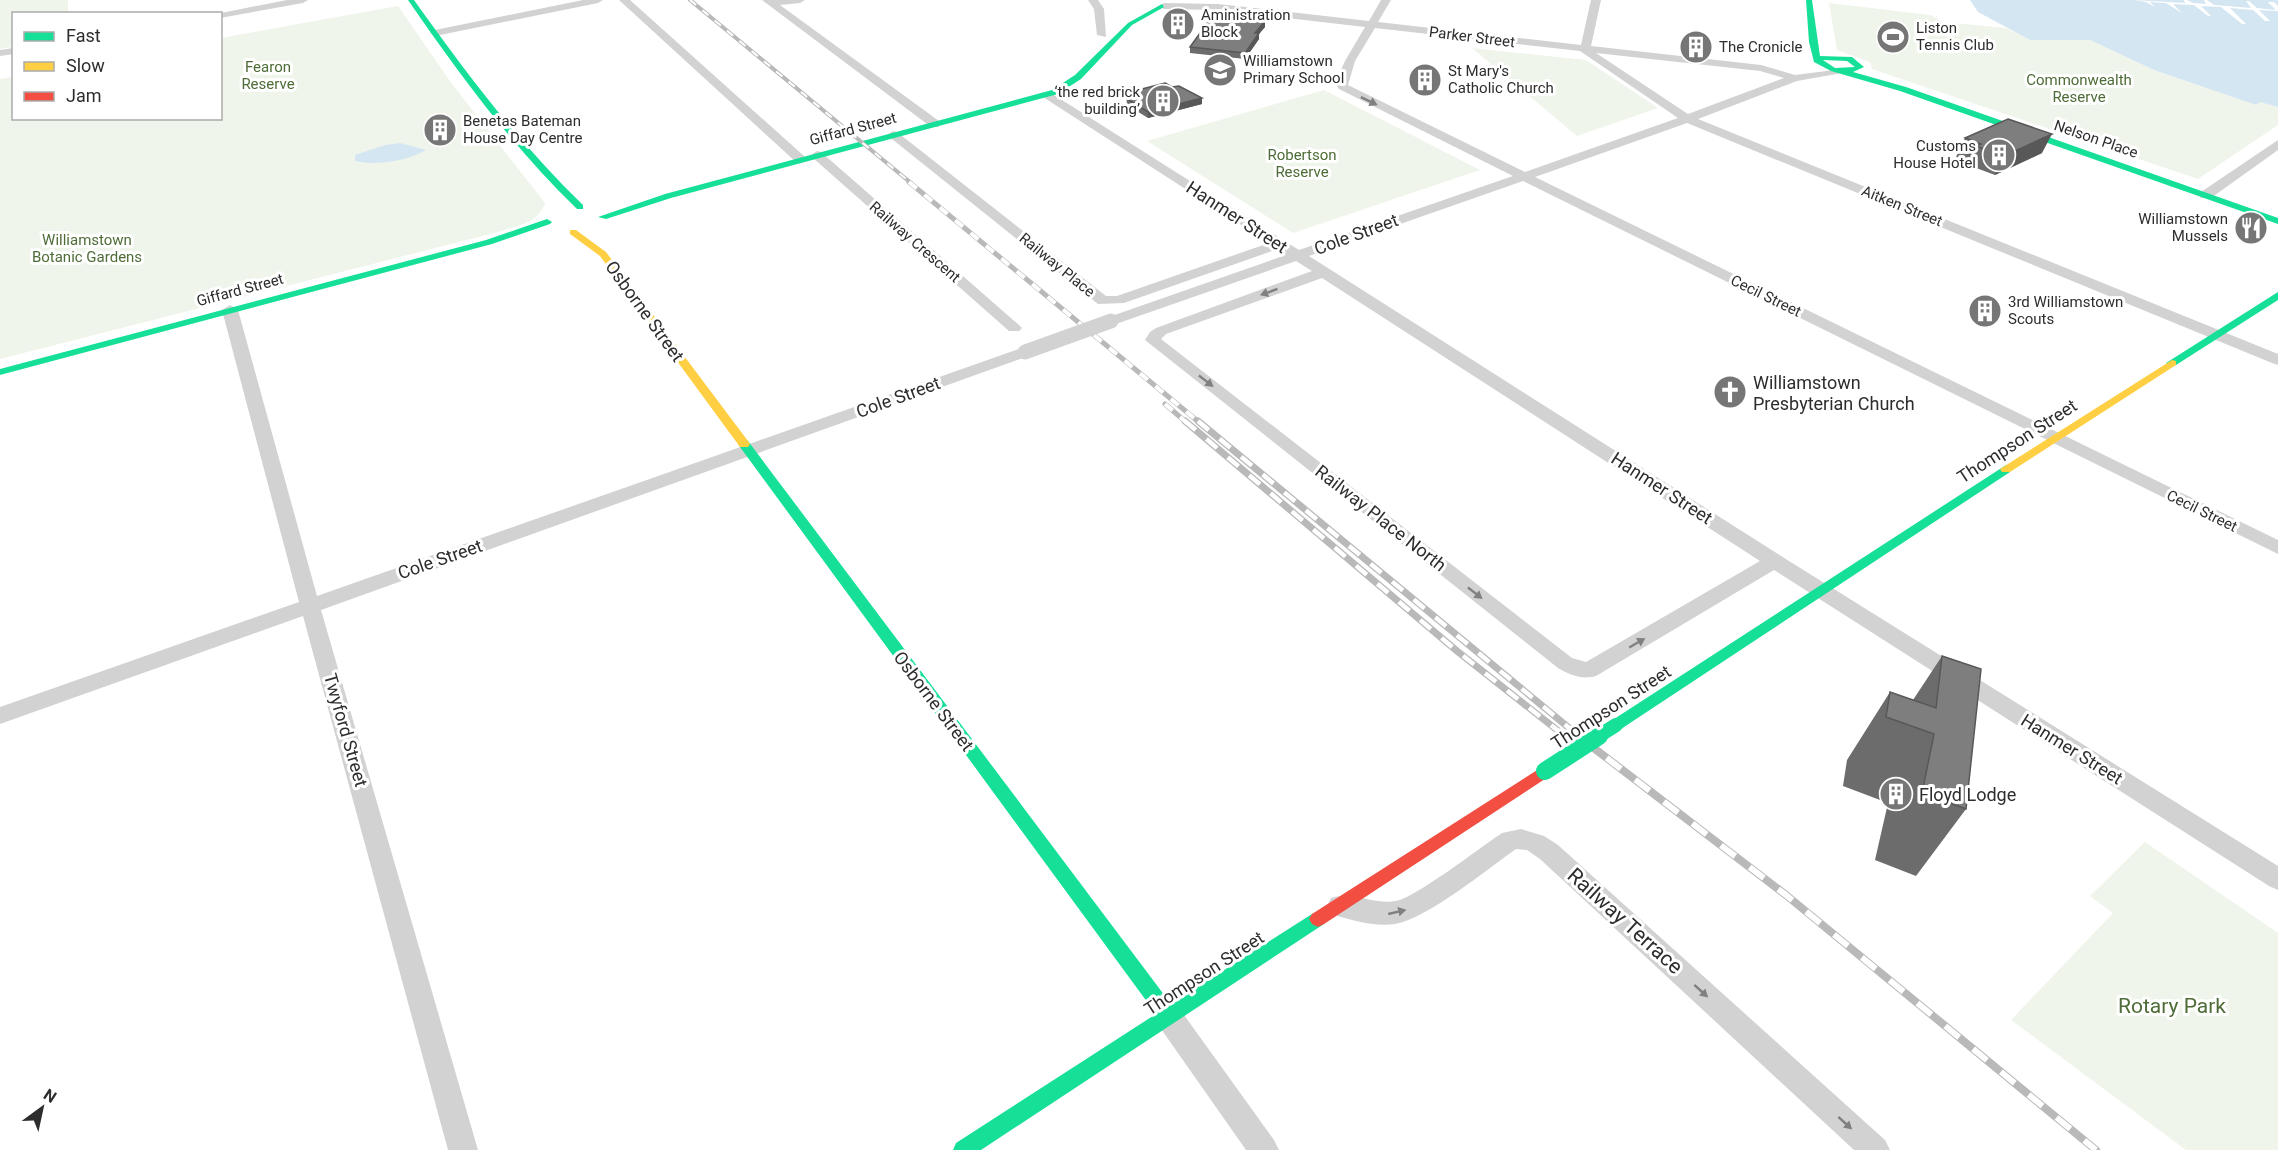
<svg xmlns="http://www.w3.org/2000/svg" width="2278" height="1150" font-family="Roboto,sans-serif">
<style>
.green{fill:#eff5ea}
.water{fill:#d5e6f3}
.pier{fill:#fff}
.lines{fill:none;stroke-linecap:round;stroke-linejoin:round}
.street{fill:#d2d2d2;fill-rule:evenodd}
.fast{fill:#16e098;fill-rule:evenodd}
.slow{fill:#ffcf43;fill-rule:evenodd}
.jam{fill:#f24e42;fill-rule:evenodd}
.rail-far3-casing{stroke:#b9b9b9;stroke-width:4}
.rail-far2-casing{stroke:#b9b9b9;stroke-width:5}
.rail-far1-casing{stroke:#b9b9b9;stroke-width:7}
.rail-casing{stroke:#b9b9b9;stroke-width:8}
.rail-far3{stroke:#fff;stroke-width:2;stroke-dasharray:8;stroke-linecap:butt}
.rail-far2{stroke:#fff;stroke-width:4;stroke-dasharray:10;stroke-linecap:butt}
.rail-far1{stroke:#fff;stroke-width:4.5;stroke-dasharray:14;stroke-linecap:butt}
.rail{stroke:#fff;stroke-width:6;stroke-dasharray:18;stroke-linecap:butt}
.street-bridge{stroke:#d2d2d2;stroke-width:15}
.fast-bridge-far1{stroke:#16e098;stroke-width:14}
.fast-bridge{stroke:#16e098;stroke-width:18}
.wall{fill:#6c6c6c}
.shaded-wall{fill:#585858}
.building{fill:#7e7e7e;stroke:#585858;stroke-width:1.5}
.oneway{fill:#808080}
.labels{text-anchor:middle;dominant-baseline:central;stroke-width:6;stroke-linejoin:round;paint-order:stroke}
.far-poi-label{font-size:15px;fill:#2d2d2d;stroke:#fff;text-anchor:start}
.far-street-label{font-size:15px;fill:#2d2d2d;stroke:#fff}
.far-park-label{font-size:15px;fill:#4e6c37;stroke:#fff}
.street-label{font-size:18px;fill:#2d2d2d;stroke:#fff}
.poi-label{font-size:18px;fill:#2d2d2d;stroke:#fff;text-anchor:start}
.near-street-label{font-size:21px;fill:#2d2d2d;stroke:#fff}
.near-park-label{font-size:21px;fill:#4e6c37;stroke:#fff}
</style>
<rect width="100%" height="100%" fill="#fff"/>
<path class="green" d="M 0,0 L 68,0 L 68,13 L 14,14 L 13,47 L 0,49 Z
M 1829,3 L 1930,15 L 1943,22 L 2006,28 L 2030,40 L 2090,40 L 2154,70 L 2256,105 L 2260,101 L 2278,107 L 2278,125 L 2198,179 L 1872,69 L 1870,62 L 1837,50 Z
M 398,6 L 452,84 L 545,203 C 539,223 516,226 498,232 L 0,359 L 0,79 L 13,77 L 14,118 L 220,118 L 221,38 Z
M 1472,48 L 1586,60 L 1658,108 L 1577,136 Z
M 1324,90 L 1480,170 L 1293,233 L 1147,141 Z
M 2145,842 L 2278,933 L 2278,1150 L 2186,1150 L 2011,1020 L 2113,913 L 2090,896 Z"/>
<path class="water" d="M 1970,0 L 2278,0 L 2278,107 L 2260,102 L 2256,105 L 2154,70 L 2090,40 L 2030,40 L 1978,12 Z
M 400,143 L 426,150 C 407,161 377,166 355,161 L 355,155 L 385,145 Z"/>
<path class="pier" d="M 2133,0 L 2185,3 L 2184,0 L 2187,0 L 2193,3 L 2206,4 L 2204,0 L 2207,0 L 2214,5 L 2251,8 L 2246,1 L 2249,1 L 2257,8 L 2276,10 L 2268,2 L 2274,2 L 2278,6 L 2278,11 L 2259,10 L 2270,21 L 2265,21 L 2253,10 L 2230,8 L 2246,24 L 2242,24 L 2221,7 L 2201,6 L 2211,16 L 2208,16 L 2194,5 L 2173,4 L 2182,13 L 2166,3 L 2150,2 L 2155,7 L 2146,2 Z"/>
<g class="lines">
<path class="street" d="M 287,0 L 308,0 L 303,3 L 220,18 L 220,14 L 216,14 Z
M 583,0 L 603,0 L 598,3 L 435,36 L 430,33 L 435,30 Z
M 619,0 L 630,0 L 804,156 L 806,159 L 804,162 L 796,162 Z
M 762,0 L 805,0 L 800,3 L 780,5 L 939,121 L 939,127 L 931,127 Z
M 1088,0 L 1098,0 L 1104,9 L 1106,37 L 1097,35 L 1094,9 Z
M 1381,0 L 1391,0 L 1378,22 L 1581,45 L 1591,0 L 1601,0 L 1591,46 L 1761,65 L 1795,75 L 1842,69 L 1842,73 L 1797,81 L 1698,119 L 2278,354 L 2278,365 L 2272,363 L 1687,123 L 1535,177 L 2278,540 L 2278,554 L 1523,181 L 1309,256 L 1781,556 L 2278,866 L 2278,890 L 2269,886 L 1774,570 L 1596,676 C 1582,680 1570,675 1558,668 L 1145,340 L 1150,332 L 1156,328 L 1312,271 L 1296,261 L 1116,324 L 1106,324 L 1103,321 L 1106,318 L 1286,255 L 1278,249 L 1124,303 L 1098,304 L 887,135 L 893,131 L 897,132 L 1106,296 L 1117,296 L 1269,243 L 1043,97 L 1043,93 L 1051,93 L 1299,250 L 1513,176 L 1339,89 L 1335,83 L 1345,61 L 1365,27 L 1218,10 L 1164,9 L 1159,6 L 1164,3 L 1218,4 L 1369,21 ZM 1375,28 L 1580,51 L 1678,118 L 1525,172 L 1348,85 L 1355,61 ZM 1596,53 L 1760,71 L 1784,78 L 1688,114 ZM 1322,278 L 1760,561 L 1586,662 L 1572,658 L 1161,339 L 1166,334 Z
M 14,48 L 14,54 L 0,56 L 0,50 Z
M 2278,140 L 2278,150 L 2211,198 L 2201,198 L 2199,195 L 2201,192 Z
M 817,151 L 821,152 L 1019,325 L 1022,328 L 1019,331 L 1009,331 L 813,158 L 811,155 Z
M 230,305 L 238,310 L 317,596 L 1019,349 L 1031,349 L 1033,352 L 1031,355 L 321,610 L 478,1150 L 448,1150 L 303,616 L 0,724 L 0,707 L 299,602 L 222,310 Z
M 1521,829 L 1544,836 L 1558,845 L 1885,1140 L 1890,1150 L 1854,1150 L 1540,859 L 1527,850 L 1516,849 C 1486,870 1428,918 1395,924 C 1375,927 1350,920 1331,914 L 1327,906 L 1331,898 C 1352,891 1374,905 1396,901 C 1415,898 1481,847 1502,833 Z
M 1169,1004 L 1179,1008 L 1274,1140 L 1279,1150 L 1246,1150 L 1159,1026 L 1156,1017 L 1159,1008 Z"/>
<path class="fast" d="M 408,0 L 414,0 C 466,73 519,143 583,205 L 583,209 L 577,209 C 512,146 459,74 408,0 Z
M 1806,0 L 1812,0 L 1820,56 L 1852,57 L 1864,67 L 1853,72 L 1906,87 L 2278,218 L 2278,224 L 1900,91 L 1831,71 L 1814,62 L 1809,42 ZM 1823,60 L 1847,61 L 1855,67 L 1835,68 Z
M 1162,4 L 1164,7 L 1132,25 L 1081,79 L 1058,94 L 671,198 L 606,219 L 598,217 L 665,194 L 1052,90 L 1075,75 L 1128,23 Z
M 547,219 L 552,222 L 550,224 L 492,244 L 0,375 L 0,369 L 486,240 Z
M 2278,292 L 2278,300 L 2176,365 L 2168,365 L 2166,363 Z
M 744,440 L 748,441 L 1171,1004 L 1312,914 L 1318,911 L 1324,914 L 1327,919 L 1324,924 L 981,1150 L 953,1150 L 956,1143 L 1156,1014 L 740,447 L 738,444 L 740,441 Z
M 2006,465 L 2012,469 L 2010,472 L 1621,729 L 1616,731 L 1611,729 L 1608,725 L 1611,721 Z"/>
<path class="slow" d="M 570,230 L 576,230 L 606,252 L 748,441 L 750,444 L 748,447 L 740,447 L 600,256 L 570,234 Z
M 2172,360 L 2176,361 L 2176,365 L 2010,472 L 2002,472 L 2000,469 Z"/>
<path class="jam" d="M 1545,765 L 1551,767 L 1553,771 L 1551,775 L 1324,924 L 1318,927 L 1312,924 L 1309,919 L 1312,914 Z"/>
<g class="rail-far3-casing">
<path id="rail-far3" d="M 690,0 L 911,183"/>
</g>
<g class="rail-far2-casing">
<path id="rail-far2" d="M 909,182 L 1200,423
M 1165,404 L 1187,423"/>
</g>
<g class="rail-far1-casing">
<path id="rail-far1" d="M 1185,421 L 1457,651 L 1566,737
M 1198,421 L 1580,737"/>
</g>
<g class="rail-casing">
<path id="rail" d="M 1564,736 L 1578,747
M 1578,736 L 1786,895 L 2096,1150"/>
</g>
<use href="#rail-far3" class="rail-far3"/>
<use href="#rail-far2" class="rail-far2"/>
<use href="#rail-far1" class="rail-far1"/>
<use href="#rail" class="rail"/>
<path class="street-bridge" d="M 1025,352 L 1111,321"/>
<path class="fast-bridge-far1" d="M 1597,737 L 1616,725"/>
<path class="fast-bridge" d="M 1545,771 L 1599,736"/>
</g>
<path class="wall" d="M 1265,27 L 1259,33 L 1259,39 L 1245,59 L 1190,53 L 1190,47 Z
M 1126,93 L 1202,104 L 1148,118 L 1127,105 Z
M 1965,138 L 2042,153 L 1995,175 L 1968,165 L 1969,161 L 1956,157 Z
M 1942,656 L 1966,809 L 1916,876 L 1875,860 L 1888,803 L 1843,786 L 1847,760 L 1890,692 L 1913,700 Z"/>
<path class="shaded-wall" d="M 1265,21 L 1265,27 L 1255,39 L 1255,33 Z
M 1259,33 L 1259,39 L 1245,59 L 1245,53 Z
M 1202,98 L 1202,104 L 1148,118 L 1148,112 Z
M 2052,134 L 2042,153 L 1995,175 L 2004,156 Z"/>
<path class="building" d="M 1213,15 L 1265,21 L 1255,33 L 1259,33 L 1245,53 L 1190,47 Z
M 1165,83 L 1172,87 L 1179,86 L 1202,98 L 1148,112 L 1127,99 L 1133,98 L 1126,93 Z
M 2008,119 L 2052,134 L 2004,156 L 1976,146 L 1981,144 L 1965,138 Z
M 1942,656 L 1981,669 L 1966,809 L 1922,793 L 1934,734 L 1886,717 L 1890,692 L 1936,708 Z"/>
<defs><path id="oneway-solid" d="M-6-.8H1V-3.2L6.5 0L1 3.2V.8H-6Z" transform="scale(1.5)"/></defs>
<g class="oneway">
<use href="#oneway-solid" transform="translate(1369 101) rotate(26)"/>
<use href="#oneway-solid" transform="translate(1269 292) rotate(160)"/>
<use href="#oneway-solid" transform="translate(1206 381) rotate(38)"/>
<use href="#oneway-solid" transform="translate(1475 593) rotate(38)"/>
<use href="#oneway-solid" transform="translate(1637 643) rotate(-30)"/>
<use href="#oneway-solid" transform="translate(1397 912) rotate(-13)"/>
<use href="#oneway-solid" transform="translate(1701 991) rotate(42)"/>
<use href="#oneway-solid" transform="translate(1845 1123) rotate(42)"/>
</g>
<defs>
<g id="building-disc" transform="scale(1.725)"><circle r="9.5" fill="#767676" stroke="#fff"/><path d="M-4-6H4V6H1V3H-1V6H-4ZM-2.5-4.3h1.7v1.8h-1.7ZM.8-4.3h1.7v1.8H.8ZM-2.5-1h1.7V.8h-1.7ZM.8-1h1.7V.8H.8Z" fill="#fff"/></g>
<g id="stadium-disc" transform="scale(1.725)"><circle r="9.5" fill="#767676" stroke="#fff"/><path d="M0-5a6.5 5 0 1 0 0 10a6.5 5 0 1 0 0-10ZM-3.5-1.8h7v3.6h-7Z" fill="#fff"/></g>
<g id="school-disc" transform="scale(1.725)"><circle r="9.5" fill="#767676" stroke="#fff"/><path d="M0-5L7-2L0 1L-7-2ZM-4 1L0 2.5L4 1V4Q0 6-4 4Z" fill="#fff"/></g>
<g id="restaurant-disc" transform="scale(1.725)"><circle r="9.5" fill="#767676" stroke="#fff"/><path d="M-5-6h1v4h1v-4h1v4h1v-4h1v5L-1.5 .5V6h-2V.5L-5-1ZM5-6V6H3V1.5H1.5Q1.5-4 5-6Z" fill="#fff"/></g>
<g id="church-disc" transform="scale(1.725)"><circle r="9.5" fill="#767676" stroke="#fff"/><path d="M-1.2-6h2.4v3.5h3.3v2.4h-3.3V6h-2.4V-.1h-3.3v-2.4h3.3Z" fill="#fff"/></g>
</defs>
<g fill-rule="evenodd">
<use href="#building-disc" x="1178" y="24"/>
<use href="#stadium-disc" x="1893" y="37"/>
<use href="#building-disc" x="1696" y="47"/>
<use href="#school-disc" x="1220" y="70"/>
<use href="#building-disc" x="1425" y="80"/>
<use href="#building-disc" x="1163" y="101"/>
<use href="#building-disc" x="440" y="130"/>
<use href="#building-disc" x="1999" y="155"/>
<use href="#restaurant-disc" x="2251" y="228"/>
<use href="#building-disc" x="1985" y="311"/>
<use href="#church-disc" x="1730" y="392"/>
<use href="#building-disc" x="1896" y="794"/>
</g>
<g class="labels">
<g class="far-poi-label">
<text x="1201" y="15">Aministration<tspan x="1201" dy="17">Block</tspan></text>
<text x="1916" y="28">Liston<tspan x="1916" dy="17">Tennis Club</tspan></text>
<text x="1719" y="47">The Cronicle</text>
<text x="1243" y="61">Williamstown<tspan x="1243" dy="17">Primary School</tspan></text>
<text x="1448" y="71">St Mary's<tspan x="1448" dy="17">Catholic Church</tspan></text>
<text x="1140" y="92" text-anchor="end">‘the red brick<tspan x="1140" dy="17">building’</tspan></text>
<text x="463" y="121">Benetas Bateman<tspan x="463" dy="17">House Day Centre</tspan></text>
<text x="1976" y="146" text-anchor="end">Customs<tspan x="1976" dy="17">House Hotel</tspan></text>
<text x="2228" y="219" text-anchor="end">Williamstown<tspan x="2228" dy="17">Mussels</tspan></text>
<text x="2008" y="302">3rd Williamstown<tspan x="2008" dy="17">Scouts</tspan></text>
</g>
<g class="far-street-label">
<text transform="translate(1472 37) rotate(7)">Parker Street</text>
<text transform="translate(853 129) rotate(-15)">Giffard Street</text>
<text transform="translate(2096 139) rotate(19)">Nelson Place</text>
<text transform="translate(1902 206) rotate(22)">Aitken Street</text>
<text transform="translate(915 242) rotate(41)">Railway Crescent</text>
<text transform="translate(1057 265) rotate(39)">Railway Place</text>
<text transform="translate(240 290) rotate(-15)">Giffard Street</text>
<text transform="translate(1766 296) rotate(26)">Cecil Street</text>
<text transform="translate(2202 511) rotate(26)">Cecil Street</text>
</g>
<g class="far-park-label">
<text x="268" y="67">Fearon<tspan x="268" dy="17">Reserve</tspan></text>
<text x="2079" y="80">Commonwealth<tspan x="2079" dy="17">Reserve</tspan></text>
<text x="1302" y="155">Robertson<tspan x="1302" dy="17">Reserve</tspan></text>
<text x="87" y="240">Williamstown<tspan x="87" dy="17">Botanic Gardens</tspan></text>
</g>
<g class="street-label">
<text transform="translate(1237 217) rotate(33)">Hanmer Street</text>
<text transform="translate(1356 234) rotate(-20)">Cole Street</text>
<text transform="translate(645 311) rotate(54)">Osborne Street</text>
<text transform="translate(898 397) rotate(-20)">Cole Street</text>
<text transform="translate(2017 441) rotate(-33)">Thompson Street</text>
<text transform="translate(1662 488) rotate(33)">Hanmer Street</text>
<text transform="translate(1381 518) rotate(38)">Railway Place North</text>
<text transform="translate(440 559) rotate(-19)">Cole Street</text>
<text transform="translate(934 701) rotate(53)">Osborne Street</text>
<text transform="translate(1611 707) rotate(-33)">Thompson Street</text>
<text transform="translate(346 730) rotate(74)">Twyford Street</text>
<text transform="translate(2072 749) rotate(32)">Hanmer Street</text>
<text transform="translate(1204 973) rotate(-33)">Thompson Street</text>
</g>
<g class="poi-label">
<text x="1753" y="382">Williamstown<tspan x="1753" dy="21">Presbyterian Church</tspan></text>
<text x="1919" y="794">Floyd Lodge</text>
</g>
<g class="near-street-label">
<text transform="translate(1625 921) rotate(42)">Railway Terrace</text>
</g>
<g class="near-park-label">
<text x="2172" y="1006">Rotary Park</text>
</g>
</g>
<rect x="12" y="12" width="210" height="108" fill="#ffffff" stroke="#ababab" stroke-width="1.5"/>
<rect x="24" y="32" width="30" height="9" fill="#16e098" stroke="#ababab" stroke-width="1.5"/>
<text x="66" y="42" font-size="18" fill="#2d2d2d">Fast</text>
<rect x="24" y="62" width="30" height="9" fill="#ffcf43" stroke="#ababab" stroke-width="1.5"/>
<text x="66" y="72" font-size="18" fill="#2d2d2d">Slow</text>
<rect x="24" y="92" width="30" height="9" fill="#f24e42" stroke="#ababab" stroke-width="1.5"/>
<text x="66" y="102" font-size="18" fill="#2d2d2d">Jam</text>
<g transform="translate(42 1108) rotate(33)" stroke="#ffffff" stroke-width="4.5" paint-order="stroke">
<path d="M0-4.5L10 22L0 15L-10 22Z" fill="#2d2d2d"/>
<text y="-9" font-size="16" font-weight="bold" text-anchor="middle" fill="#2d2d2d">N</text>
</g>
</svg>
